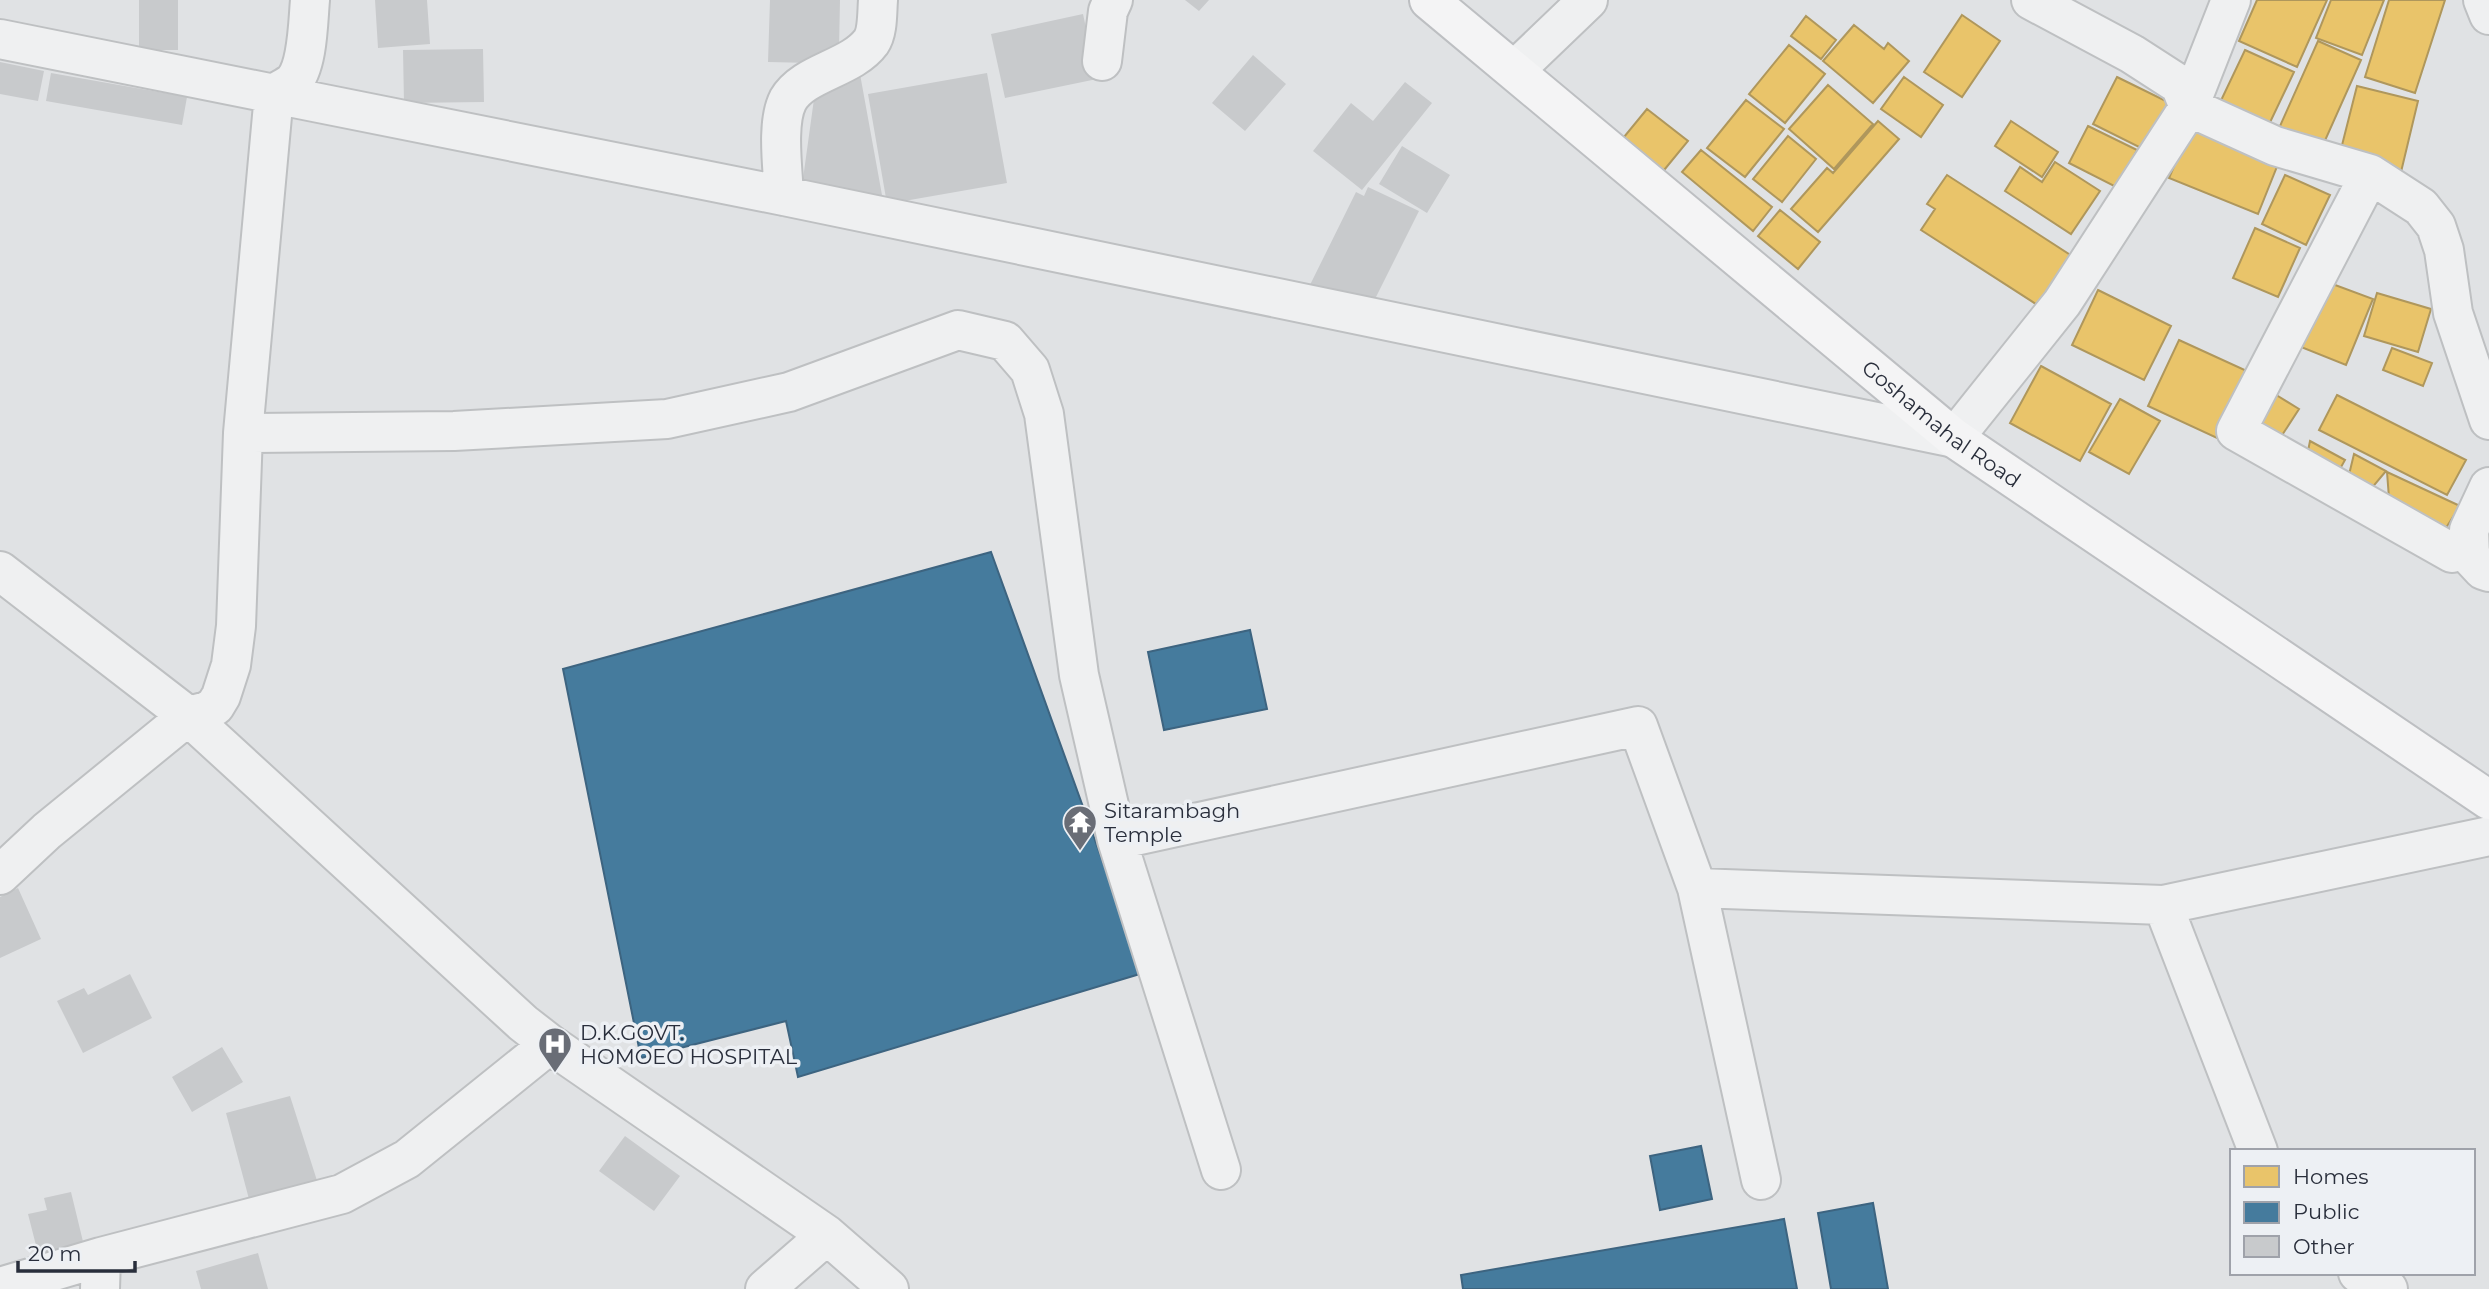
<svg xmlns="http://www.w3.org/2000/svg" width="2489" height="1289" font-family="Montserrat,sans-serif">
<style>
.homes{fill:#e9c46a;stroke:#af975c;stroke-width:2}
.public{fill:#457b9d;stroke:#3d6480;stroke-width:2}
.building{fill:#c8cacc}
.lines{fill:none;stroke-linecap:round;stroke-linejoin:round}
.minor-casing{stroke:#bec0c2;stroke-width:42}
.major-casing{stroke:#bdbfc2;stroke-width:42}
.minor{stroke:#eff0f1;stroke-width:38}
.major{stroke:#f4f4f5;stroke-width:38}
.labels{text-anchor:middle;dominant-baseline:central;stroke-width:7;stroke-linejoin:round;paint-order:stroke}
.street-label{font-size:21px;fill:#292e3b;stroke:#edf0f4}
.poi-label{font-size:21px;fill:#292e3b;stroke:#edf0f4;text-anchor:start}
</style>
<rect width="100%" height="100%" fill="#e0e2e4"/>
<path class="homes" d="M 2257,0 L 2327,0 L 2297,67 L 2239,41 Z
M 2331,0 L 2384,0 L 2362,55 L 2316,38 Z
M 2389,0 L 2445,0 L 2415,93 L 2365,77 Z
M 1962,15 L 2000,41 L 1962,97 L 1924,72 Z
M 1806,16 L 1836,40 L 1821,59 L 1791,36 Z
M 1854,25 L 1884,49 L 1888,43 L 1909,61 L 1873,103 L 1823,61 Z
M 2318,41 L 2361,60 L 2319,154 L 2276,135 Z
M 1789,45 L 1825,74 L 1785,123 L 1749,94 Z
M 2245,50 L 2294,72 L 2264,135 L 2215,113 Z
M 1904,77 L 1943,105 L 1921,137 L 1881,109 Z
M 2117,77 L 2174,105 L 2151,153 L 2093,124 Z
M 1828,85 L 1873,124 L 1834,169 L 1789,129 Z
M 2357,86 L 2418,101 L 2401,172 L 2339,157 Z
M 1746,100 L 1784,129 L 1745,177 L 1707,148 Z
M 1647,109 L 1688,141 L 1660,175 L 1619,143 Z
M 1878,121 L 1899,139 L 1818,232 L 1791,209 L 1827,168 L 1833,173 Z
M 2011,121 L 2058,152 L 2042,177 L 1995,146 Z
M 2088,126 L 2137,150 L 2118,188 L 2069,163 Z
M 2190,129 L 2278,164 L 2258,214 L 2169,178 Z
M 1788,136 L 1816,159 L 1782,202 L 1753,179 Z
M 1701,150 L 1772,207 L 1753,231 L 1682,172 Z
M 2055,162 L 2100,191 L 2071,234 L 2005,191 L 2020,167 L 2042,182 Z
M 1947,175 L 2072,256 L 2039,306 L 1921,230 L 1935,209 L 1927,204 Z
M 2285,175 L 2330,195 L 2306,245 L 2262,224 Z
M 1780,210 L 1820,242 L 1798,269 L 1758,236 Z
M 2255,228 L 2300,248 L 2278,297 L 2233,278 Z
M 2327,282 L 2373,299 L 2346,365 L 2301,347 Z
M 2098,290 L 2171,326 L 2144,380 L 2072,345 Z
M 2377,293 L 2431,309 L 2418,352 L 2364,336 Z
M 2179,340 L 2249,372 L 2217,438 L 2148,406 Z
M 2392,348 L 2432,363 L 2423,386 L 2383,370 Z
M 2041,366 L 2111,404 L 2080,461 L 2010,423 Z
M 2273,393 L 2299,409 L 2277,443 L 2251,427 Z
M 2337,395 L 2466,460 L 2447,495 L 2319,430 Z
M 2120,399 L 2160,421 L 2129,474 L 2089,452 Z
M 2310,441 L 2345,460 L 2336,476 L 2306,461 Z
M 2354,454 L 2386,471 L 2371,489 L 2347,483 Z
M 2387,472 L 2460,506 L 2442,534 L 2389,498 Z"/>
<path class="public" d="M 991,552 L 1143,973 L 798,1077 L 786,1021 L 641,1058 L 563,669 Z
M 1250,630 L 1267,709 L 1164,730 L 1148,652 Z
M 1701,1146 L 1712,1199 L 1660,1210 L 1650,1156 Z
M 1873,1203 L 1888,1289 L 1831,1289 L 1818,1213 Z
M 1784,1219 L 1797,1289 L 1463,1289 L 1461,1275 Z"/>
<path class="building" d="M 139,0 L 178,0 L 178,50 L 139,50 Z
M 375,0 L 427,0 L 430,44 L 378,48 Z
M 770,0 L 840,0 L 839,49 L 812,63 L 768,62 Z
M 1185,0 L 1209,0 L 1199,11 Z
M 1083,14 L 1097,79 L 1005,98 L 991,34 Z
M 483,49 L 484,102 L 404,103 L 403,50 Z
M 1253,55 L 1286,84 L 1245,131 L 1212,103 Z
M 0,62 L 44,71 L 38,101 L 0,94 Z
M 51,73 L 187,97 L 182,125 L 46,101 Z
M 987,73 L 1007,183 L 887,204 L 868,94 Z
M 860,74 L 882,195 L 868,206 L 802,186 L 814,99 Z
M 1405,82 L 1432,103 L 1362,190 L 1313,151 L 1351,103 L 1373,121 Z
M 1402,146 L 1450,175 L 1427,213 L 1379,184 Z
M 1368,187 L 1419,211 L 1366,317 L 1308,289 L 1356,192 L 1364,196 Z
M 18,888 L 41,939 L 0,958 L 0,897 Z
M 130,974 L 152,1018 L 83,1053 L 57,1001 L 84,988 L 88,995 Z
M 222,1047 L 243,1082 L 192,1112 L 172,1077 Z
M 290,1096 L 320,1190 L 253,1214 L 226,1113 Z
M 625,1136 L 680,1176 L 654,1211 L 599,1171 Z
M 71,1192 L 86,1254 L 41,1265 L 28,1214 L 47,1210 L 44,1198 Z
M 258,1253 L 268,1289 L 201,1289 L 196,1271 Z"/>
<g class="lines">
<g class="minor-casing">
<path id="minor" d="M 2031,0 L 2132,54 L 2180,85 L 2189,107 L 2275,146 L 2370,174 L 2421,207 L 2436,226 L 2444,250 L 2453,313 L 2489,420
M 2483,0 L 2489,15
M 0,39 L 274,94 C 280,90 288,86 293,82 C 308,66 308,21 310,0
M 1102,61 L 1108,11 L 1113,0
M 1515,70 L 1588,0
M 2370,174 L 2236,431 L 2452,553
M 784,196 C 783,170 776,123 788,100 C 804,72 851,69 871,42 C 878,32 877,12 878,0
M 243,433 L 454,431 L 667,419 L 789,392 L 958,330 L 1005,341 L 1030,370 L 1044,414 L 1079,675 L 1117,840 L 1638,726 L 1697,888 L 1761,1180
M 2489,487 L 2469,530 L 2470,556 L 2483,570 L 2489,572
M 0,571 L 188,716 L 523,1023 L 550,1044 L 827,1235 L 889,1289
M 1117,840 L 1221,1170
M 0,875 L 47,831 L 188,716 L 207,711 L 215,706 L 221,696 L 231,665 L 236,626 L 243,433 L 274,94 L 784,196 L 1954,438 L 2062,303 L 2189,107 L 2231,0
M 1697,888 L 2163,905 L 2489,836
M 2163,905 L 2258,1151
M 101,1257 L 342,1194 L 407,1159 L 550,1044
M 2358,1273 L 2388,1289
M 0,1287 L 101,1257 L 100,1289
M 765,1289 L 827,1235"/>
</g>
<g class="major-casing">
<g id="major">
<path id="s1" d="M 1429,0 L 1954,438 L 2489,800"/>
</g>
</g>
<use href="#minor" class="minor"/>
<use href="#major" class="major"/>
</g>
<defs>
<g id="temple-pin" transform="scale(1.75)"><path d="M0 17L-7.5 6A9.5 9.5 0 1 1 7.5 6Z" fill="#696d76" stroke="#edf0f4"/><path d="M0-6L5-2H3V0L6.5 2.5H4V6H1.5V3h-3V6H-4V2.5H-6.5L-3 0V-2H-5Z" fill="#fff"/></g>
<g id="hospital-pin" transform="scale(1.75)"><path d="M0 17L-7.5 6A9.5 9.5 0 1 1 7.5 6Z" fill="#696d76" stroke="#edf0f4"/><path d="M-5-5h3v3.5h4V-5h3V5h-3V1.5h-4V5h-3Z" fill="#fff"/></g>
</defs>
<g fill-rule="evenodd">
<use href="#temple-pin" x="1080" y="822"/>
<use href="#hospital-pin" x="555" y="1044"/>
</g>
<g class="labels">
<g class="street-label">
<text stroke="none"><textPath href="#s1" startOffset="665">Goshamahal Road</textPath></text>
</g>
<g class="poi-label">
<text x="1104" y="810">Sitarambagh<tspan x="1104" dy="24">Temple</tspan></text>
<text x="580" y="1032">D.K.GOVT.<tspan x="580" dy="24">HOMOEO HOSPITAL</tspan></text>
</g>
</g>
<rect x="2230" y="1149" width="245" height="126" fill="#edf0f4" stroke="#9fa2aa" stroke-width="2"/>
<rect x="2244" y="1166" width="35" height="21" fill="#e9c46a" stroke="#9fa2aa" stroke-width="2"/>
<text x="2293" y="1184" font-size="21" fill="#292e3b">Homes</text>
<rect x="2244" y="1202" width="35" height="21" fill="#457b9d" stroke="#9fa2aa" stroke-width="2"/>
<text x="2293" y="1219" font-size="21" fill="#292e3b">Public</text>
<rect x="2244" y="1236" width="35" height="21" fill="#c8cacc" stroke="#9fa2aa" stroke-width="2"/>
<text x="2293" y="1254" font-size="21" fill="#292e3b">Other</text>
<path d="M18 1261v10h117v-10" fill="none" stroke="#292e3b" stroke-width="3.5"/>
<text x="28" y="1261" font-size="21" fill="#292e3b" stroke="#edf0f4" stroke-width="5" paint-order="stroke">20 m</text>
</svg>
